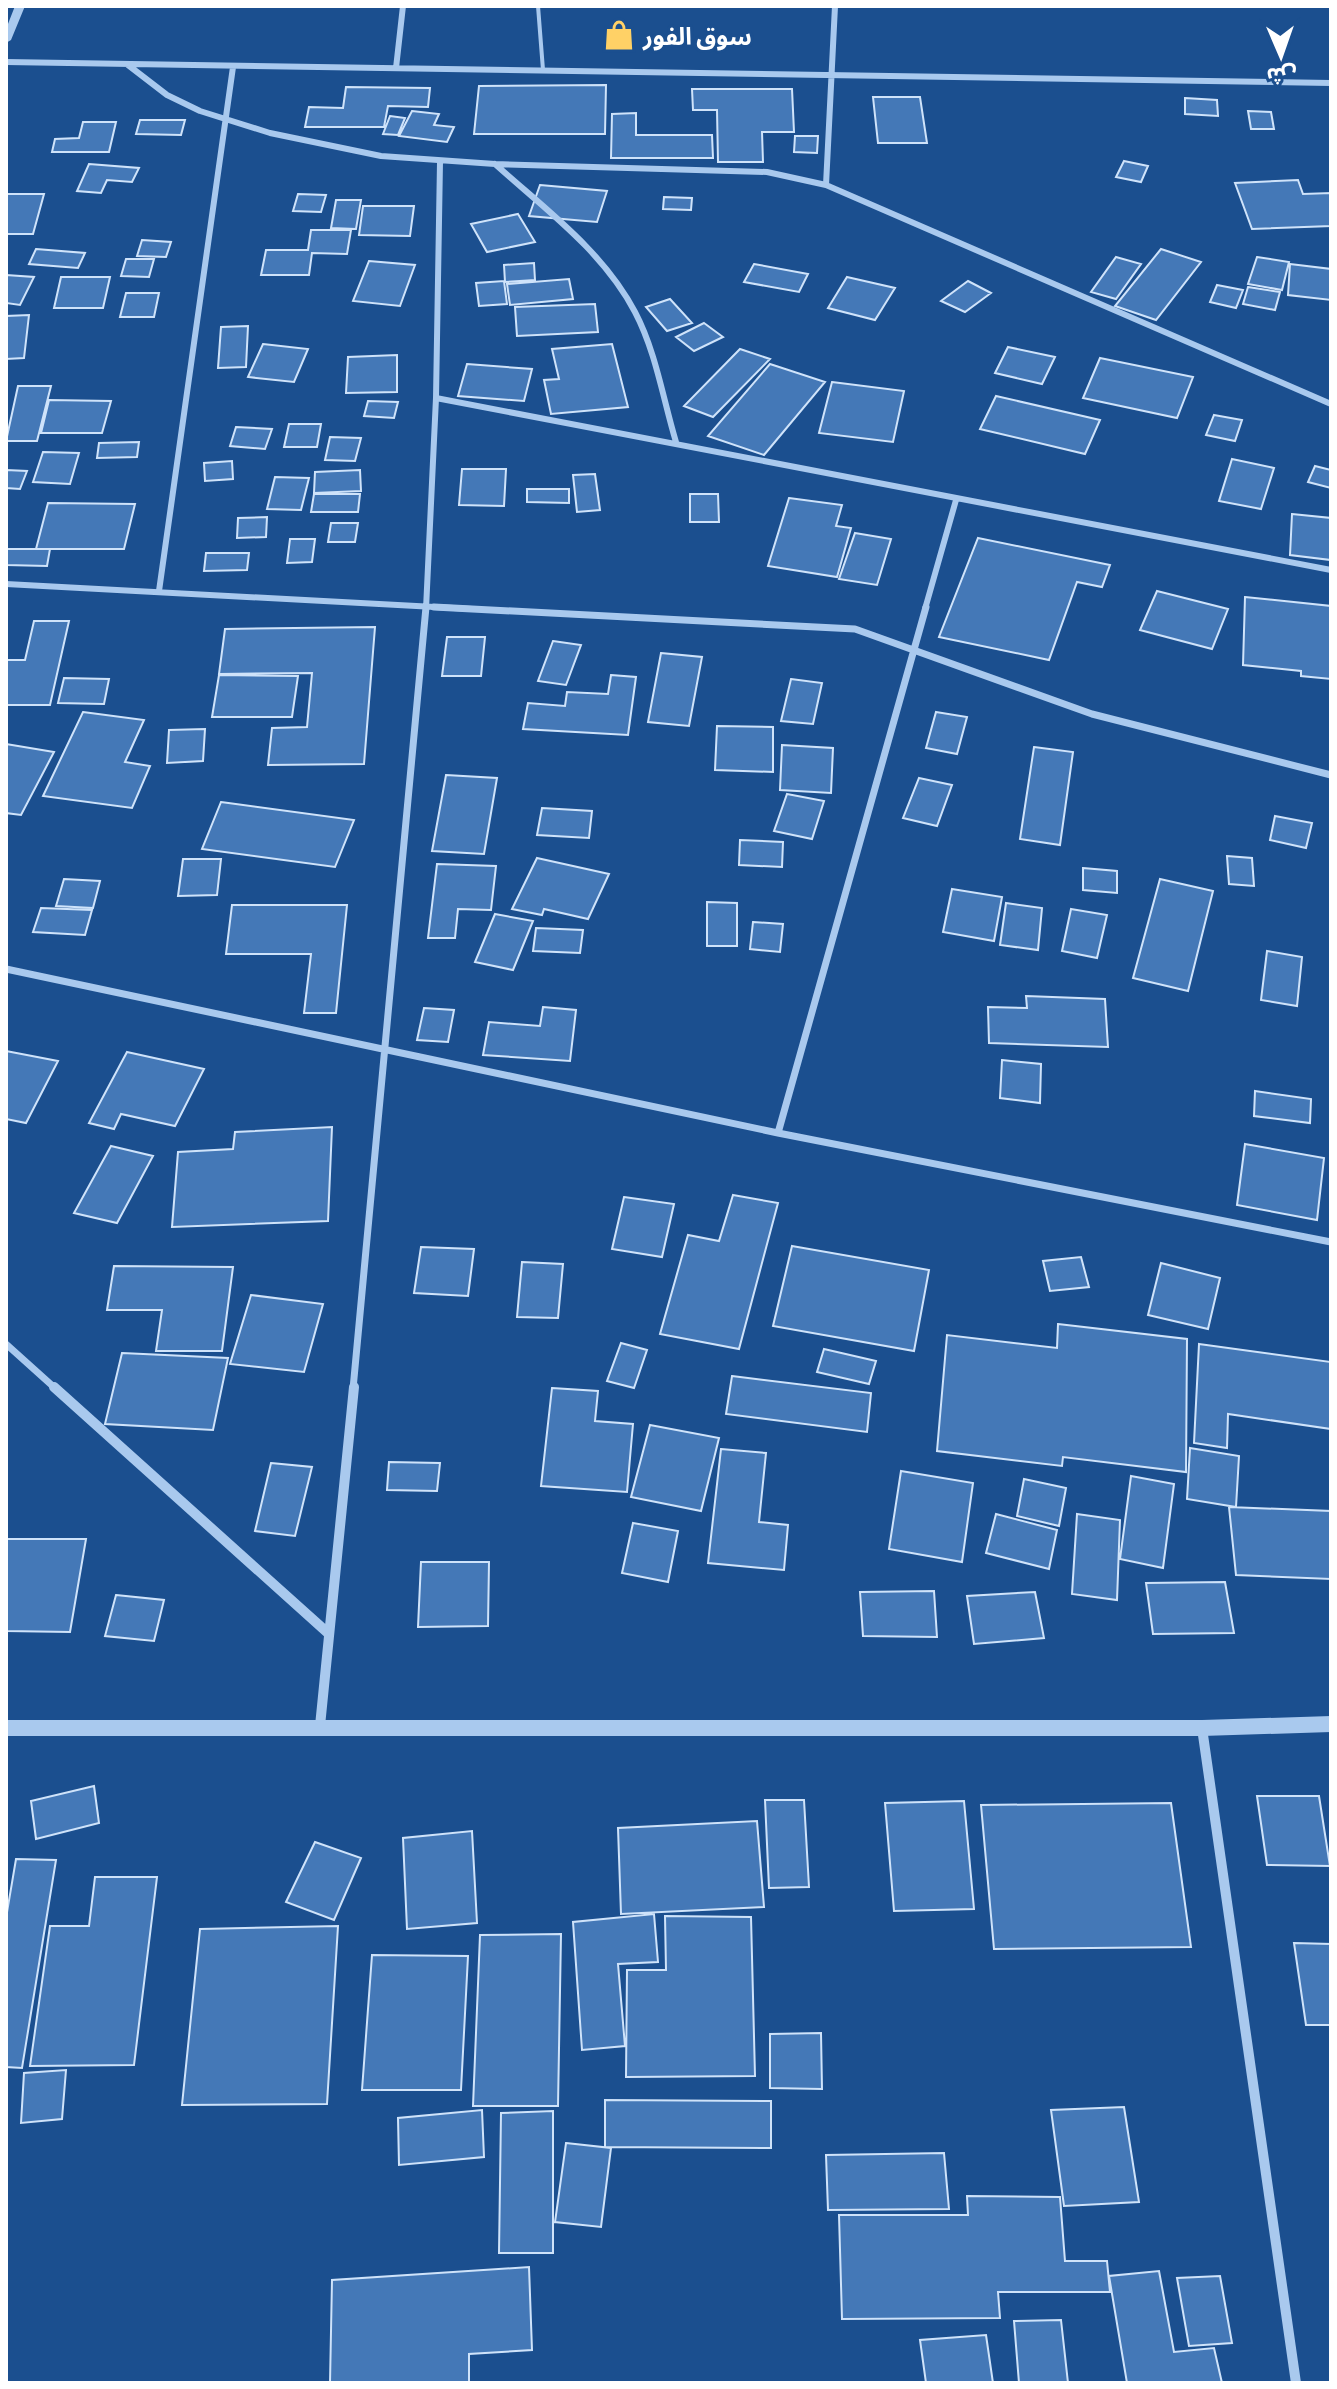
<svg xmlns="http://www.w3.org/2000/svg" width="1337" height="2389" font-family="Commissioner,'Noto Sans Arabic',sans-serif">
<style>
.building{fill:#4478b7;stroke:#cfe3fa;stroke-width:2}
.lines{fill:none;stroke-linecap:round;stroke-linejoin:round}
.service{stroke:#a9c9ee;stroke-width:4}
.minor-far2{stroke:#a9c9ee;stroke-width:6}
.minor-far1{stroke:#a9c9ee;stroke-width:7}
.minor{stroke:#a9c9ee;stroke-width:10}
.tertiary{fill:#a9c9ee;fill-rule:evenodd}
.labels{text-anchor:middle;dominant-baseline:central;stroke-width:6;stroke-linejoin:round;paint-order:stroke}
.far-poi-label{font-size:24px;font-weight:bold;fill:#fff;stroke:#1b4f8f;text-anchor:start}
</style>
<rect width="100%" height="100%" fill="#1b4f8f"/>
<path class="building" d="M 606,85 L 605,134 L 474,134 L 479,86 Z
M 346,87 L 430,88 L 428,107 L 388,106 L 384,127 L 305,127 L 309,107 L 343,108 Z
M 692,89 L 792,89 L 794,132 L 762,132 L 763,162 L 718,162 L 717,110 L 693,110 Z
M 873,97 L 920,97 L 927,143 L 878,143 Z
M 1185,98 L 1217,100 L 1218,116 L 1185,114 Z
M 412,111 L 439,114 L 434,125 L 454,127 L 447,142 L 399,136 Z
M 1248,111 L 1271,112 L 1274,129 L 1251,129 Z
M 636,113 L 636,135 L 712,135 L 713,158 L 611,158 L 612,114 Z
M 390,116 L 405,118 L 398,135 L 383,134 Z
M 140,120 L 185,120 L 181,135 L 136,134 Z
M 83,122 L 116,122 L 109,152 L 52,152 L 55,139 L 79,138 Z
M 795,136 L 818,136 L 817,153 L 794,152 Z
M 1124,161 L 1148,166 L 1141,182 L 1116,177 Z
M 89,164 L 139,168 L 132,182 L 107,180 L 101,193 L 77,191 Z
M 1298,180 L 1303,194 L 1331,193 L 1331,226 L 1252,229 L 1235,183 Z
M 540,185 L 607,191 L 597,222 L 529,216 Z
M 6,194 L 44,194 L 33,234 L 6,234 Z
M 298,194 L 326,195 L 321,212 L 293,211 Z
M 664,197 L 692,198 L 691,210 L 663,209 Z
M 336,200 L 361,200 L 356,229 L 331,228 Z
M 363,206 L 414,206 L 410,236 L 359,235 Z
M 518,214 L 535,242 L 487,252 L 471,224 Z
M 311,230 L 351,230 L 347,254 L 312,253 L 309,275 L 261,275 L 266,250 L 308,250 Z
M 142,240 L 171,242 L 166,257 L 137,256 Z
M 36,249 L 85,253 L 78,268 L 29,264 Z
M 1161,249 L 1201,262 L 1156,320 L 1115,306 Z
M 1116,257 L 1141,264 L 1116,299 L 1091,292 Z
M 1257,257 L 1289,262 L 1282,290 L 1248,284 Z
M 126,259 L 154,259 L 149,277 L 121,276 Z
M 369,261 L 415,265 L 400,306 L 353,301 Z
M 534,263 L 535,280 L 505,282 L 504,265 Z
M 754,264 L 808,274 L 799,292 L 744,282 Z
M 1290,264 L 1331,269 L 1331,300 L 1288,295 Z
M 6,275 L 34,277 L 20,305 L 6,303 Z
M 61,277 L 110,277 L 103,308 L 54,308 Z
M 847,277 L 895,288 L 875,320 L 828,308 Z
M 569,279 L 573,299 L 510,305 L 507,284 Z
M 504,281 L 507,304 L 479,306 L 476,283 Z
M 968,281 L 991,293 L 965,312 L 941,301 Z
M 1217,285 L 1243,290 L 1236,308 L 1210,302 Z
M 1248,287 L 1280,292 L 1275,310 L 1243,304 Z
M 126,293 L 159,293 L 154,317 L 120,317 Z
M 670,299 L 692,323 L 667,331 L 646,307 Z
M 595,304 L 598,332 L 517,336 L 515,307 Z
M 29,315 L 24,358 L 6,359 L 6,316 Z
M 704,323 L 723,337 L 694,351 L 676,337 Z
M 248,326 L 246,367 L 218,368 L 221,327 Z
M 263,344 L 308,349 L 294,382 L 248,377 Z
M 612,344 L 628,407 L 551,414 L 544,380 L 559,379 L 552,349 Z
M 1008,347 L 1055,357 L 1042,384 L 995,373 Z
M 740,349 L 770,359 L 713,417 L 684,406 Z
M 397,355 L 397,392 L 346,393 L 348,357 Z
M 1100,358 L 1193,377 L 1177,418 L 1083,398 Z
M 467,364 L 532,369 L 524,401 L 458,396 Z
M 770,364 L 825,382 L 764,455 L 708,436 Z
M 832,382 L 904,391 L 893,442 L 819,433 Z
M 18,386 L 51,386 L 37,441 L 6,441 Z
M 996,396 L 1100,420 L 1085,454 L 980,429 Z
M 49,400 L 111,401 L 102,433 L 41,433 Z
M 368,401 L 398,402 L 394,418 L 364,416 Z
M 1214,415 L 1242,420 L 1235,441 L 1206,435 Z
M 289,424 L 321,424 L 317,447 L 284,447 Z
M 236,427 L 272,429 L 265,449 L 230,446 Z
M 330,437 L 361,438 L 355,461 L 325,460 Z
M 139,442 L 137,457 L 97,458 L 99,443 Z
M 43,452 L 79,453 L 70,484 L 33,482 Z
M 1232,459 L 1274,468 L 1261,509 L 1219,501 Z
M 232,461 L 233,479 L 205,481 L 204,463 Z
M 1315,466 L 1331,470 L 1331,488 L 1308,482 Z
M 462,469 L 506,469 L 504,506 L 459,505 Z
M 6,470 L 27,471 L 20,489 L 6,488 Z
M 360,470 L 361,491 L 314,493 L 315,472 Z
M 595,474 L 600,510 L 577,512 L 573,475 Z
M 275,477 L 309,478 L 301,510 L 267,509 Z
M 527,489 L 569,489 L 569,503 L 527,502 Z
M 314,494 L 360,494 L 358,512 L 311,512 Z
M 690,494 L 718,494 L 719,522 L 690,522 Z
M 789,498 L 842,505 L 836,526 L 851,528 L 837,577 L 768,566 Z
M 48,503 L 135,504 L 124,549 L 36,549 Z
M 1292,514 L 1331,518 L 1331,560 L 1290,555 Z
M 267,517 L 266,537 L 237,538 L 238,518 Z
M 331,523 L 358,523 L 355,542 L 328,542 Z
M 855,533 L 891,539 L 877,585 L 839,579 Z
M 978,538 L 1110,565 L 1102,587 L 1077,582 L 1049,660 L 939,637 Z
M 290,539 L 315,539 L 312,562 L 287,563 Z
M 6,549 L 50,549 L 47,566 L 6,565 Z
M 206,553 L 249,553 L 247,570 L 204,571 Z
M 1157,591 L 1228,609 L 1212,649 L 1140,630 Z
M 1245,597 L 1331,606 L 1331,679 L 1301,676 L 1301,671 L 1243,665 Z
M 34,621 L 69,621 L 50,705 L 6,705 L 6,660 L 25,660 Z
M 375,627 L 364,764 L 268,765 L 272,728 L 307,727 L 312,673 L 219,674 L 225,629 Z
M 447,637 L 485,637 L 481,676 L 442,676 Z
M 553,641 L 581,645 L 566,685 L 538,681 Z
M 661,653 L 702,657 L 689,726 L 648,722 Z
M 219,675 L 298,676 L 292,717 L 212,717 Z
M 611,675 L 636,677 L 628,735 L 523,729 L 528,703 L 565,706 L 567,692 L 608,694 Z
M 64,678 L 109,679 L 104,704 L 58,703 Z
M 791,679 L 822,683 L 813,724 L 781,721 Z
M 83,712 L 144,720 L 125,762 L 150,766 L 132,808 L 43,796 Z
M 936,712 L 967,717 L 957,754 L 926,748 Z
M 717,726 L 773,727 L 773,772 L 715,770 Z
M 205,729 L 203,761 L 167,763 L 169,730 Z
M 6,744 L 54,752 L 21,815 L 6,813 Z
M 782,745 L 833,748 L 831,793 L 780,790 Z
M 1034,747 L 1073,752 L 1060,845 L 1020,839 Z
M 446,775 L 497,778 L 484,854 L 432,851 Z
M 919,778 L 952,785 L 937,826 L 903,818 Z
M 787,794 L 824,801 L 812,839 L 774,831 Z
M 221,802 L 354,820 L 335,867 L 202,849 Z
M 542,808 L 592,811 L 589,838 L 537,835 Z
M 1275,816 L 1312,823 L 1306,848 L 1270,840 Z
M 740,840 L 783,842 L 782,867 L 739,865 Z
M 1227,856 L 1252,858 L 1254,886 L 1229,884 Z
M 537,858 L 609,874 L 588,919 L 544,909 L 542,915 L 512,909 Z
M 183,859 L 221,859 L 217,895 L 178,896 Z
M 437,864 L 496,866 L 491,910 L 458,909 L 455,938 L 428,938 Z
M 1083,868 L 1117,871 L 1117,893 L 1083,890 Z
M 64,879 L 100,881 L 93,908 L 56,906 Z
M 1160,879 L 1213,891 L 1188,991 L 1133,978 Z
M 952,889 L 1002,897 L 994,941 L 943,932 Z
M 707,902 L 737,903 L 737,946 L 707,946 Z
M 1006,903 L 1042,908 L 1038,950 L 1000,945 Z
M 232,905 L 347,905 L 336,1013 L 304,1013 L 311,954 L 226,954 Z
M 41,908 L 92,910 L 85,935 L 33,932 Z
M 1071,909 L 1107,915 L 1097,958 L 1062,951 Z
M 495,914 L 533,921 L 513,970 L 475,962 Z
M 753,922 L 783,924 L 780,952 L 750,949 Z
M 536,928 L 583,930 L 580,953 L 533,951 Z
M 1267,951 L 1302,957 L 1297,1006 L 1261,1000 Z
M 1026,996 L 1105,999 L 1108,1047 L 989,1043 L 988,1007 L 1027,1008 Z
M 543,1007 L 576,1010 L 570,1061 L 483,1055 L 489,1022 L 540,1026 Z
M 424,1008 L 454,1010 L 448,1042 L 417,1040 Z
M 6,1051 L 58,1061 L 26,1123 L 6,1119 Z
M 127,1052 L 204,1069 L 175,1126 L 121,1114 L 114,1129 L 89,1123 Z
M 1002,1060 L 1041,1064 L 1040,1103 L 1000,1098 Z
M 1255,1091 L 1311,1099 L 1310,1123 L 1254,1116 Z
M 332,1127 L 328,1221 L 172,1227 L 178,1152 L 233,1149 L 235,1132 Z
M 1245,1144 L 1324,1158 L 1317,1220 L 1237,1205 Z
M 111,1146 L 153,1156 L 117,1223 L 74,1213 Z
M 733,1195 L 778,1203 L 739,1349 L 660,1334 L 688,1235 L 719,1241 Z
M 624,1197 L 674,1204 L 662,1257 L 612,1249 Z
M 792,1246 L 929,1270 L 914,1351 L 773,1326 Z
M 421,1247 L 474,1249 L 468,1296 L 414,1293 Z
M 1081,1257 L 1089,1287 L 1050,1291 L 1043,1261 Z
M 522,1262 L 563,1264 L 558,1318 L 517,1317 Z
M 1161,1263 L 1220,1278 L 1208,1329 L 1148,1315 Z
M 114,1266 L 233,1267 L 222,1351 L 156,1351 L 162,1310 L 107,1310 Z
M 251,1295 L 323,1304 L 304,1372 L 230,1364 Z
M 1058,1324 L 1187,1339 L 1186,1472 L 1063,1457 L 1062,1466 L 937,1451 L 947,1335 L 1057,1348 Z
M 621,1343 L 647,1350 L 634,1388 L 607,1381 Z
M 1199,1344 L 1331,1362 L 1331,1429 L 1228,1414 L 1227,1448 L 1194,1443 Z
M 824,1349 L 876,1361 L 869,1384 L 817,1372 Z
M 122,1353 L 228,1358 L 213,1430 L 105,1424 Z
M 732,1376 L 871,1393 L 867,1432 L 726,1414 Z
M 552,1388 L 598,1391 L 595,1421 L 633,1424 L 627,1492 L 541,1486 Z
M 650,1425 L 719,1438 L 701,1511 L 631,1497 Z
M 1190,1448 L 1239,1456 L 1236,1507 L 1187,1499 Z
M 721,1449 L 766,1453 L 759,1522 L 788,1525 L 784,1570 L 708,1563 Z
M 389,1462 L 440,1463 L 437,1491 L 387,1490 Z
M 271,1463 L 312,1467 L 295,1536 L 255,1531 Z
M 901,1471 L 973,1483 L 962,1562 L 889,1549 Z
M 1131,1476 L 1174,1484 L 1163,1568 L 1120,1559 Z
M 1024,1479 L 1066,1488 L 1059,1526 L 1017,1516 Z
M 1229,1507 L 1331,1511 L 1331,1579 L 1236,1575 Z
M 996,1514 L 1057,1530 L 1049,1569 L 986,1553 Z
M 1077,1514 L 1120,1520 L 1117,1600 L 1072,1594 Z
M 633,1523 L 678,1531 L 668,1582 L 622,1573 Z
M 6,1539 L 86,1539 L 70,1632 L 6,1631 Z
M 421,1562 L 489,1562 L 488,1626 L 418,1627 Z
M 1225,1582 L 1234,1633 L 1153,1634 L 1146,1583 Z
M 934,1591 L 937,1637 L 863,1636 L 860,1592 Z
M 1035,1592 L 1044,1638 L 974,1644 L 967,1596 Z
M 116,1595 L 164,1600 L 154,1641 L 105,1636 Z
M 94,1786 L 99,1823 L 36,1839 L 31,1801 Z
M 1257,1796 L 1319,1796 L 1330,1866 L 1267,1865 Z
M 765,1800 L 804,1800 L 809,1887 L 769,1888 Z
M 964,1801 L 974,1909 L 894,1911 L 885,1803 Z
M 1171,1803 L 1191,1947 L 994,1949 L 981,1805 Z
M 757,1821 L 764,1907 L 621,1914 L 618,1828 Z
M 472,1831 L 477,1923 L 407,1929 L 403,1838 Z
M 315,1842 L 361,1858 L 334,1920 L 286,1902 Z
M 16,1859 L 56,1860 L 22,2068 L 6,2067 L 6,1918 Z
M 95,1877 L 157,1877 L 134,2065 L 30,2066 L 50,1926 L 89,1926 Z
M 654,1914 L 658,1962 L 618,1964 L 625,2046 L 582,2050 L 573,1922 Z
M 665,1916 L 751,1917 L 755,2076 L 626,2077 L 627,1970 L 666,1970 Z
M 338,1926 L 327,2104 L 182,2105 L 200,1929 Z
M 561,1934 L 558,2106 L 473,2106 L 480,1935 Z
M 1294,1943 L 1331,1944 L 1331,2025 L 1306,2025 Z
M 372,1955 L 468,1956 L 461,2090 L 362,2090 Z
M 821,2033 L 822,2089 L 770,2088 L 770,2034 Z
M 66,2070 L 62,2119 L 21,2123 L 24,2073 Z
M 605,2100 L 771,2101 L 771,2148 L 605,2147 Z
M 1124,2107 L 1139,2202 L 1064,2206 L 1051,2110 Z
M 482,2110 L 484,2157 L 399,2165 L 398,2118 Z
M 553,2111 L 553,2253 L 499,2253 L 501,2113 Z
M 566,2143 L 611,2148 L 601,2227 L 555,2222 Z
M 944,2153 L 949,2209 L 828,2210 L 826,2155 Z
M 967,2196 L 1060,2197 L 1065,2261 L 1107,2261 L 1110,2292 L 998,2292 L 1000,2318 L 842,2319 L 839,2215 L 968,2215 Z
M 529,2267 L 532,2350 L 469,2354 L 469,2383 L 330,2383 L 332,2280 Z
M 1159,2271 L 1174,2352 L 1214,2348 L 1222,2383 L 1127,2383 L 1109,2276 Z
M 1220,2276 L 1232,2343 L 1189,2346 L 1177,2278 Z
M 1061,2320 L 1068,2383 L 1019,2383 L 1014,2321 Z
M 986,2335 L 993,2383 L 926,2383 L 920,2340 Z"/>
<g class="lines">
<path class="service" d="M 538,6 L 543,70"/>
<path class="minor-far2" d="M 6,62 L 1331,83
M 128,65 L 167,95 L 200,111 L 270,133 L 381,156 L 495,164 L 767,172 L 826,185 L 1331,404
M 396,68 L 403,6
M 495,164 C 545,209 603,251 635,312 C 656,352 663,399 676,442
M 826,185 L 835,6
M 436,398 L 1331,570
M 6,584 L 472,609
M 159,591 L 233,67
M 426,609 L 436,398 L 440,162
M 925,609 L 956,500"/>
<path class="minor-far1" d="M 434,607 L 855,629 L 1092,714 L 1331,775
M 6,969 L 778,1133 L 1331,1242
M 778,1133 L 926,607
M 6,1344 L 56,1389
M 353,1389 L 426,607"/>
<path class="minor" d="M 54,1387 L 329,1634
M 320,1726 L 354,1387
M 1202,1728 L 1296,2383"/>
<path class="tertiary" d="M 15,6 L 25,6 L 11,40 L 6,43 L 6,29 Z
M 1331,1716 L 1331,1732 L 1202,1736 L 6,1736 L 6,1720 L 1202,1720 Z"/>
</g>
<defs>
<g id="shop-bare" transform="scale(2.4)"><path d="M-5-2.5h2.3a2.7 3.5 0 0 1 5.4 0H5L5.5 6h-11ZM-1.5-2.5h3a1.5 2.3 0 0 0-3 0Z" fill="#ffd166" stroke="#1b4f8f" stroke-width="2.5" paint-order="stroke"/></g>
</defs>
<g fill-rule="evenodd">
<use href="#shop-bare" x="619" y="35"/>
</g>
<g class="labels">
<g class="far-poi-label">
<text x="643" y="35">سوق الفور</text>
</g>
</g>
<rect width="1337" height="2389" fill="none" stroke="#ffffff" stroke-width="16"/>
<g transform="translate(1281 56) rotate(178)" stroke="#1b4f8f" stroke-width="6" paint-order="stroke">
<path d="M0-6L14 30L0 20L-14 30Z" fill="#ffffff"/>
<text y="-12" font-size="22" font-weight="bold" text-anchor="middle" fill="#ffffff">ش</text>
</g>
</svg>
